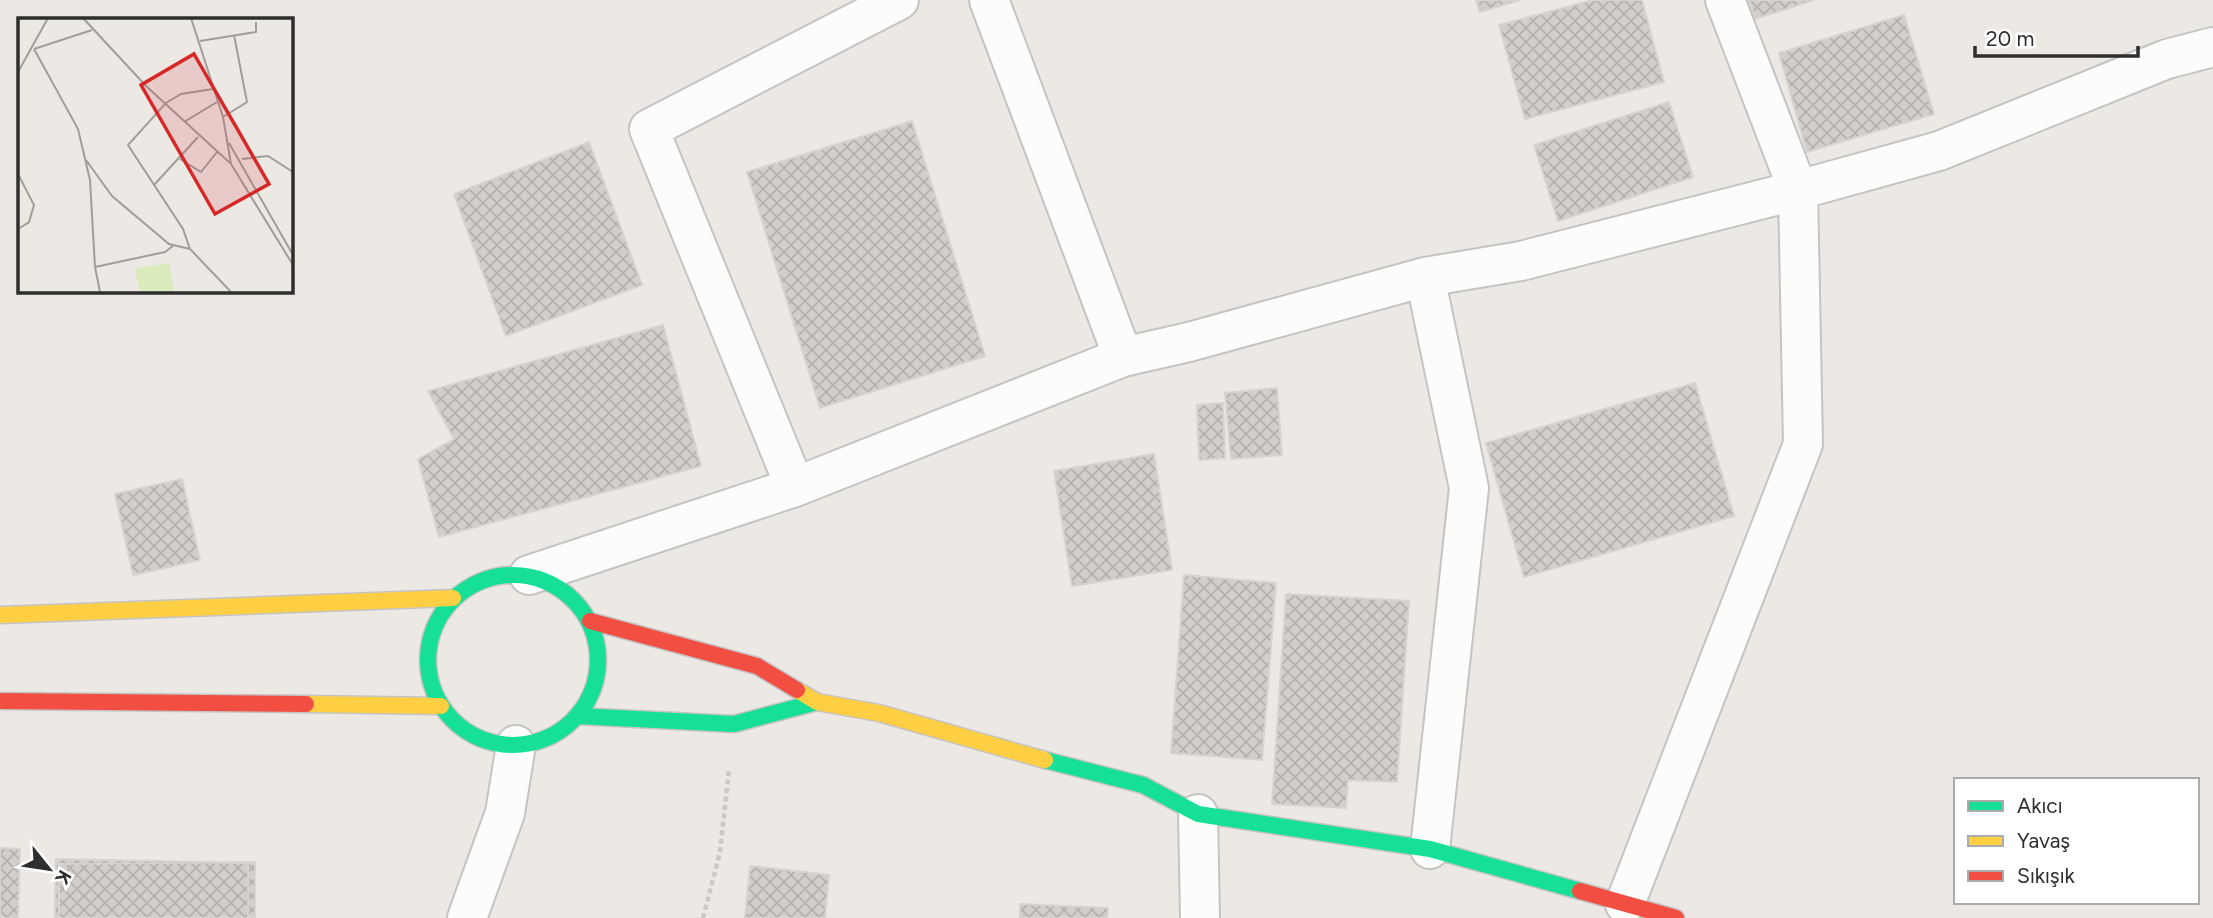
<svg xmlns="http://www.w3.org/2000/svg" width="2213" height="918" font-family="Figtree,sans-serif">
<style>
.building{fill:url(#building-cross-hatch);stroke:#d7d4d0;stroke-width:2}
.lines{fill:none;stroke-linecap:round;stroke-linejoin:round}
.street-casing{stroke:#c5c4c5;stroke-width:42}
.fast-casing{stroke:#c5c4c5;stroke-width:19}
.slow-casing{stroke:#c5c4c5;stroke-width:19}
.jam-casing{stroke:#c5c4c5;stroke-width:19}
.path{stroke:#c9c9c8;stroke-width:4.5;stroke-dasharray:5 3.5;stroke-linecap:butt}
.street{stroke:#fcfcfb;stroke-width:38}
.fast{stroke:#16e098;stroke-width:16}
.slow{stroke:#ffcf43;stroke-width:16}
.jam{stroke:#f24e42;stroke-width:16}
.inset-road{fill:none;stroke:#a09e9b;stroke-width:2}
.view{fill:#d62828;fill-opacity:0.15;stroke:#d62828;stroke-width:3.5}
.inset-edge{fill:none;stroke:#2e2e2e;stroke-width:3.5}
</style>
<defs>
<pattern id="building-cross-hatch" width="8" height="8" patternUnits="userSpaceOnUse" patternTransform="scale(1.75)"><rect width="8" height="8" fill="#d1cecb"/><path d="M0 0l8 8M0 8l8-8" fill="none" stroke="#b4b1af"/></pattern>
</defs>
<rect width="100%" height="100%" fill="#ece8e4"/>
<path class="building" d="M 1476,0 L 1520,0 L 1480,12 Z
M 1593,0 L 1642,0 L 1664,82 L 1525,119 L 1499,25 Z
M 1749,0 L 1814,0 L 1755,19 Z
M 1904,15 L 1934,114 L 1807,152 L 1779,53 Z
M 1669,102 L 1693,177 L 1558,221 L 1534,145 Z
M 912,121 L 985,356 L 820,408 L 747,172 Z
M 589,142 L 642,285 L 506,336 L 454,194 Z
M 663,325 L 701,466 L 439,537 L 418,459 L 454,439 L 428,391 Z
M 1695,383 L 1734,516 L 1524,577 L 1486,443 Z
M 1277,388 L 1282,455 L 1231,459 L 1225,393 Z
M 1223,403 L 1225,458 L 1199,460 L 1197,405 Z
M 1154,454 L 1172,570 L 1072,586 L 1054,471 Z
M 182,479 L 200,560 L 133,575 L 115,494 Z
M 1184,575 L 1276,583 L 1262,760 L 1171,753 Z
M 1286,594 L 1409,601 L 1397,782 L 1348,780 L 1346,808 L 1272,804 Z
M 0,848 L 20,849 L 18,918 L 0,918 Z
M 56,859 L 248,863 L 248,918 L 55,918 Z
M 255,862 L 255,918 L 59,918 L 59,864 Z
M 750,866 L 829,875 L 825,918 L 745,918 Z
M 1020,904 L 1108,908 L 1107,918 L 1020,918 Z"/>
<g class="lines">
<g class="street-casing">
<path id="street" d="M 989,0 L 1123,357
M 1425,277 L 1469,488 L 1430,849
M 795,487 L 649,129 L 899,0
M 529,575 L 795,487 L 1123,357 L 1189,342 L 1425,277 L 1521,261 L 1798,190 L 1939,151 L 2167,59 L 2213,47
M 1198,814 L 1200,918
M 1625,904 L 1803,444 L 1798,190 L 1725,0
M 467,918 L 505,813 L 516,745"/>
</g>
<g class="fast-casing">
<path id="fast" d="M428 660a85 85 0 1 1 170 0a85 85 0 1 1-170 0Z
M 577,716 L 734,724 L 817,702
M 1045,760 L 1143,785 L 1198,814 L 1430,849 L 1580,891"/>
</g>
<g class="slow-casing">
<path id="slow" d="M 0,615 L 453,598
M 797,690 L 817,702 L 879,713 L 1045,760
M 306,704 L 441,706"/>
</g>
<g class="jam-casing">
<path id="jam" d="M 590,621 L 757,666 L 797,690
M 0,701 L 306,704
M 1580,891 L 1676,918"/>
</g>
<path class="path" d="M 703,918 L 720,852 L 729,770"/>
<use href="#street" class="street"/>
<use href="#fast" class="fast"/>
<use href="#slow" class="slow"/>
<use href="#jam" class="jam"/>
</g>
<g transform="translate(18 18)">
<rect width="275" height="275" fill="#ece8e4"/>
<path d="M 151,245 L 156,274 L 122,274 L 117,251 Z" fill="#d9eabb"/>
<path class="inset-road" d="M 65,0 L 128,68 L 212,145M 173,0 L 205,99 L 213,146 L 275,247M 182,23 L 238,14 L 238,4M 16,31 L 60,111 L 72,162 L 77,249 L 82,274M 16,31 L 74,12M 0,54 L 30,0M 195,71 L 163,76 L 148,85 L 110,127 L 165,211 L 172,231 L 213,274M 205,99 L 229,84 L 216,17M 166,104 L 199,84M 211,125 L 275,237M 162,141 L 183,154 L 199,134M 224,141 L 250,138 L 275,154M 68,142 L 94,178 L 151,226 L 172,231M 0,156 L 16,187 L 11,204 L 0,211M 136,167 L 180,119M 77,249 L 147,234 L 155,228"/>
<path class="view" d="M 176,36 L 251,166 L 197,196 L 123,67 Z"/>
<rect width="275" height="275" class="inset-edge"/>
</g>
<rect x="1954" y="778" width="245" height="126" fill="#ffffff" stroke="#ababab" stroke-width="2"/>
<rect x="1968" y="801" width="35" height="10" fill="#16e098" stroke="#ababab" stroke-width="2"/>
<text x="2017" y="813" font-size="21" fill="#2e2e2e">Akıcı</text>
<rect x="1968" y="836" width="35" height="10" fill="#ffcf43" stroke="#ababab" stroke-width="2"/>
<text x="2017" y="848" font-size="21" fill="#2e2e2e">Yavaş</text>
<rect x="1968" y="871" width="35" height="10" fill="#f24e42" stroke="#ababab" stroke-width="2"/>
<text x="2017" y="883" font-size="21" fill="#2e2e2e">Sıkışık</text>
<g transform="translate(49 869) rotate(120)" stroke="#ffffff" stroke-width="5" paint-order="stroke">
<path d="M0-5L12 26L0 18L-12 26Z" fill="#2e2e2e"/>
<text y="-10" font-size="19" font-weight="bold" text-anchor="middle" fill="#2e2e2e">K</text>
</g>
<path d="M1975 46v10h163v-10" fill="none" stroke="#2e2e2e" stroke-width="3.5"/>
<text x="1986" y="46" font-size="21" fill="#2e2e2e" stroke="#ffffff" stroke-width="5" paint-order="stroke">20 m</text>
</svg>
